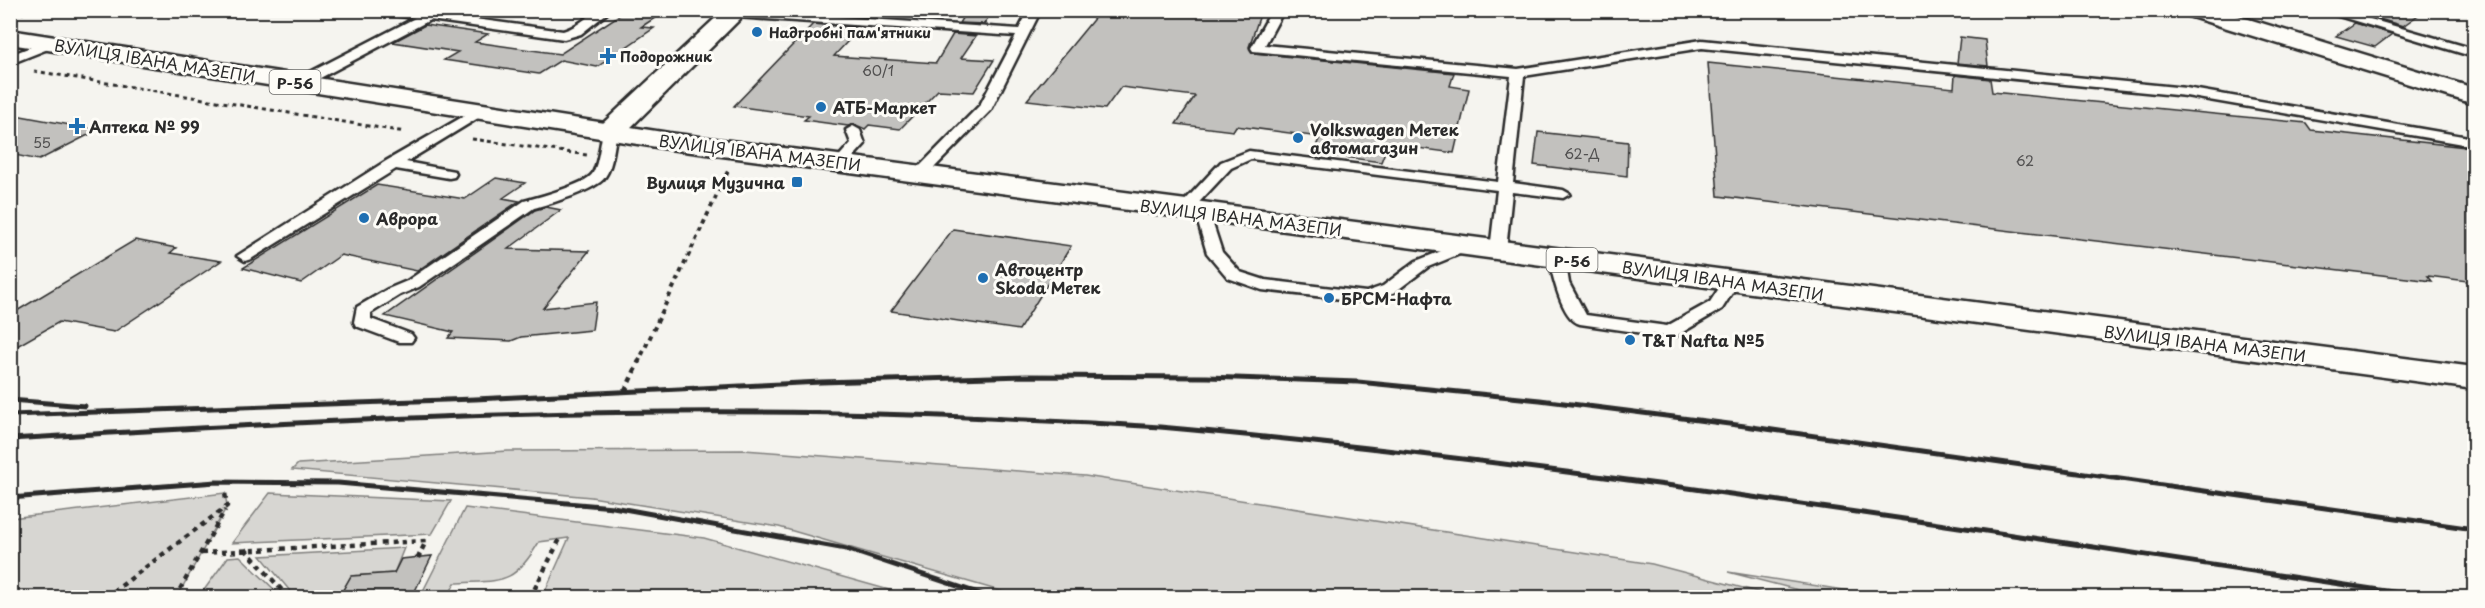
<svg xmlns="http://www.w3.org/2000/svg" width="2485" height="608" font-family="'Playpen Sans',sans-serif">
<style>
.green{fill:#d7d6d2;stroke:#81807e;stroke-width:1.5}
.building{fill:#c2c1be;stroke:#2b2b2b;stroke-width:1.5}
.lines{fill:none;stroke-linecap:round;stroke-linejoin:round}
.lane-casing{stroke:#2b2b2b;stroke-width:5}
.street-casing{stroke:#2b2b2b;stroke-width:5}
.secondary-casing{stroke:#2b2b2b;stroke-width:5}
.primary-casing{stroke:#2b2b2b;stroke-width:5}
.path-far2{stroke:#2b2b2b;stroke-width:3;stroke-dasharray:4 4;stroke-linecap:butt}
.path-far1{stroke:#2b2b2b;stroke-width:4;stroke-dasharray:4.5 4.5;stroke-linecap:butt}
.path{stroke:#2b2b2b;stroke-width:4.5;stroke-dasharray:5 5;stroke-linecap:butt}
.lane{fill:#fdfcf7;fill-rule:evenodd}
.street{fill:#fdfcf7;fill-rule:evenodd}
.secondary{fill:#fdfcf7;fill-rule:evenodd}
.primary{fill:#fdfcf7;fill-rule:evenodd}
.rail{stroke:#2b2b2b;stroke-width:5}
.poi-dot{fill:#1f6fb2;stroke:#fdfcf7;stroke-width:2}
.labels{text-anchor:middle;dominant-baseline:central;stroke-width:6;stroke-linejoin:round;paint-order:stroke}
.far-poi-label{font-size:14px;font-weight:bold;fill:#2b2b2b;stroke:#fdfcf7;text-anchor:start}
.number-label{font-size:14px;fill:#515050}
.shield{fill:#fdfcf7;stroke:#6a6a68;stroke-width:1.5}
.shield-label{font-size:15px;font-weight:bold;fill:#2b2b2b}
.street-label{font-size:16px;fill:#2b2b2b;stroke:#fdfcf7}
.poi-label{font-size:16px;font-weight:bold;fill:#2b2b2b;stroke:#fdfcf7;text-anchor:start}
</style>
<rect width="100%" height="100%" fill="#f5f4ef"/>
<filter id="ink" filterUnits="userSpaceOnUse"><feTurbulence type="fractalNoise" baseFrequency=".0167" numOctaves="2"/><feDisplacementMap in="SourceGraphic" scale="12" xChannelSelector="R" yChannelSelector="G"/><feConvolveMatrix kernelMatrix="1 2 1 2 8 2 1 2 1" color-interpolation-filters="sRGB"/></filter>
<g filter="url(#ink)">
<path class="green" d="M 744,450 L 1085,476 L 1652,564 L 1777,597 L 1021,597 L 779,527 L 591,497 L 292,470 L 298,464 L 508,451 Z
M 225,493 L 227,506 L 177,597 L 11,597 L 11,518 Z
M 270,493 L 451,501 L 432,534 L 232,543 Z
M 465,508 L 704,538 L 914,597 L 571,597 L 572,593 L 543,596 L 569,538 L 539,542 C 513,586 502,580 455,583 L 448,597 L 420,597 Z
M 404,548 L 394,573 L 351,576 L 339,597 L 295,597 L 261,556 Z
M 240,556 L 282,597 L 199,597 L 228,557 Z
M 1728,572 L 1889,597 L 1825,597 Z"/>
<path class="building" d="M 627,10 L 667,10 L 641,27 L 654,28 L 597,67 L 561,60 L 539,74 L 444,60 L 458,52 L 393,42 L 425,25 L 488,34 L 475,42 L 560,54 Z
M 827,10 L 875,10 L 870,17 L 823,14 Z
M 967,10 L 993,10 L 984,24 L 959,23 Z
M 1101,10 L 1261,12 L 1249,47 L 1253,53 L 1454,73 L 1450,86 L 1469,89 L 1454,153 L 1388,144 L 1381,162 L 1313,153 L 1320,137 L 1236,126 L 1233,131 L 1176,124 L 1195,96 L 1121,87 L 1105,109 L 1027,100 Z
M 2373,10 L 2425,10 L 2403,26 L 2366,15 Z
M 2355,23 L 2392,34 L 2375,47 L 2336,36 Z
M 813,24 L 860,28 L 834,56 L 936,63 L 953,34 L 976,36 L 961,58 L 994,60 L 974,92 L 938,90 L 900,129 L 869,125 L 865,129 L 854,124 L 848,126 L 804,120 L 809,116 L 734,106 Z
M 1960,37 L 1985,40 L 1988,66 L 1957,63 Z
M 1708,63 L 1954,88 L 1955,75 L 1990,79 L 1992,92 L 2306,123 L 2311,130 L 2475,148 L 2475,282 L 2428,276 L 2432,281 L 1718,196 Z
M 10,114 L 98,130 L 39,160 L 10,154 Z
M 1538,132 L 1628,142 L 1627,176 L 1534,165 Z
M 496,178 L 525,183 L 503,198 L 519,201 L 417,271 L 341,255 L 301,283 L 243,268 L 377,185 L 465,199 Z
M 546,207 L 561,210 L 508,249 L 589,251 L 543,308 L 596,302 L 592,330 L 521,337 L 511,341 L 448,338 L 453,332 L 385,316 L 535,210 Z
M 953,229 L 1071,246 L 1019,330 L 891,311 Z
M 135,240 L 176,248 L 170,253 L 221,261 L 114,332 L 59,322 L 10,350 L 10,315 Z
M 432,556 L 412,597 L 339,597 L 351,576 L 394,573 L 401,559 Z"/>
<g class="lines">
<g class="lane-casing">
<path id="lane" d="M 374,10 L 409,10 L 563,31 C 584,25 588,10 611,10 L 581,34 L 564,39 L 430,20 L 305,86 L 295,86 L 294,83 L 295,80 L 415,18 L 379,13 Z
M 732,10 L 1019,29 L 1029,10 L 1041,10 L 991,110 L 926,176 L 921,177 L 914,173 L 916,170 L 980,105 L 1016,36 L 736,17 L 730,13 Z
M 1272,10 L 1284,10 L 1265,45 L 1518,69 L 1702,40 L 2186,88 L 2474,138 L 2474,146 L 2186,96 L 1702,48 L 1524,76 L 1513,183 L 1563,190 L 1570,194 L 1563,198 L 1512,192 L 1506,250 L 1504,253 L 1498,255 L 1490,250 L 1497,190 L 1251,159 L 1231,168 L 1189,213 L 1179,213 L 1177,210 L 1179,207 L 1221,162 L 1249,151 L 1498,182 L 1511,76 L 1253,51 L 1251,48 Z
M 2319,10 L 2339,10 L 2474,49 L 2474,57 Z
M 49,40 L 55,44 L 53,47 L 10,64 L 10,55 Z
M 478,108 L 485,112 L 483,115 L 406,162 L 454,171 L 456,174 L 454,177 L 449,178 L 396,169 L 251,259 L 245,261 L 237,256 L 386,161 Z
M 853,126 L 860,130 L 865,144 L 846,165 L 836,165 L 834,162 L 851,143 L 846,130 Z
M 610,128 L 617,132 C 614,145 613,166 605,177 C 597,190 549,204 534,208 L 419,287 L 400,295 L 371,313 L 371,319 L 411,334 L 414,338 L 411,342 L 399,342 L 356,326 L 354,322 L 357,307 L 388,289 L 407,281 L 524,201 C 538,197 586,185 593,173 C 599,162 600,144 603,132 Z
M 1202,208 L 1209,212 L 1222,252 L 1240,272 L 1265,280 L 1366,292 L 1383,286 L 1416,261 L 1462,243 L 1467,241 L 1475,246 L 1472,249 L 1428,267 L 1395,292 L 1368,302 L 1262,290 L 1228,278 L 1207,253 L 1195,212 Z
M 1557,253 L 1565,258 L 1569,283 L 1586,315 L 1667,326 L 1710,302 L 1725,279 L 1731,277 L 1739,282 L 1722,309 L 1676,336 L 1670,337 L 1580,324 C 1562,320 1552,274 1549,258 Z"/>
</g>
<g class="street-casing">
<path id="street" d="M 724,10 L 749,10 L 620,138 L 610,140 L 600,138 L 596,132 L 600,126 Z"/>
</g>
<g class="secondary-casing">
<path id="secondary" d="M 2182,10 L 2219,10 L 2474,88 L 2474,104 L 2185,15 Z"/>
</g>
<g class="primary-casing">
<path id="primary" d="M 10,30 L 669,133 L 2474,367 L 2474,389 L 669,149 L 10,44 Z"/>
</g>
<path class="path-far2" d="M 14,15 L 34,10
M 34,71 L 405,132
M 472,139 L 587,155"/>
<path class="path-far1" d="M 638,363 L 729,169"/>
<path class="path" d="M 625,391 L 639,361
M 245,549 L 289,598
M 201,553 L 426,541 L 418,558
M 105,598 L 227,506 L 225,493
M 175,598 L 225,510
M 530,598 L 560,539"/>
<use href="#lane" class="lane"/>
<use href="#street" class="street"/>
<use href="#secondary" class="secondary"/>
<use href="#primary" class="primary"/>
<path class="rail" d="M 10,400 L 85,406
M 10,415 L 475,399 L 821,382 L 1026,376 L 1207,377 L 1358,382 L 1540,400 L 1745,426 L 2474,529
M 10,439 C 348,418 686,401 1025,420 C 1070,422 1115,424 1160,427 C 1587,465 2010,536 2434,598
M 10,498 L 216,482 L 338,483 L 613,507 L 846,549 L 993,598"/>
</g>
</g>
<g class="poi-dot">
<circle cx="757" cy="32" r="6"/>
<path d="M605 47h6v6h6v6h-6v6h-6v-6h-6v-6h6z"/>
<circle cx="821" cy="107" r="6"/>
<path d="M74 117h6v6h6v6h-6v6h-6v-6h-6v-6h6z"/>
<circle cx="1298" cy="138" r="6"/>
<rect x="791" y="176" width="12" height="12" rx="3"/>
<circle cx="364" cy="218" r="6"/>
<circle cx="983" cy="278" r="6"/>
<circle cx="1329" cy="298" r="6"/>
<circle cx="1630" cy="340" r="6"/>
</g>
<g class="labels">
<g class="far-poi-label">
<text x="769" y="32">Надгробні пам'ятники</text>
<text x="620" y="56">Подорожник</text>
</g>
<g class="number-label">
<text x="878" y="70">60/1</text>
<text x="42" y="142">55</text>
<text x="1582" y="153">62-Д</text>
<text x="2025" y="160">62</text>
</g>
<g class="shield">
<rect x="269.5" y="70" width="51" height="24" rx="4.5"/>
<rect x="1546.5" y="248" width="51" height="24" rx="4.5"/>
</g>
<g class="shield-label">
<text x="295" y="82">Р-56</text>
<text x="1572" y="260">Р-56</text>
</g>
<g class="street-label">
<text transform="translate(155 60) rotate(9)">ВУЛИЦЯ ІВАНА МАЗЕПИ</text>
<text transform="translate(760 152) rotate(7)">ВУЛИЦЯ ІВАНА МАЗЕПИ</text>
<text transform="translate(1241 217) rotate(7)">ВУЛИЦЯ ІВАНА МАЗЕПИ</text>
<text transform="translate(1723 280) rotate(8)">ВУЛИЦЯ ІВАНА МАЗЕПИ</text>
<text transform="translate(2205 343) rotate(7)">ВУЛИЦЯ ІВАНА МАЗЕПИ</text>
</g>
<g class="poi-label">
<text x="833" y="107">АТБ-Маркет</text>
<text x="89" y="126">Аптека № 99</text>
<text x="1310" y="129">Volkswagen Метек<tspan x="1310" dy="18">автомагазин</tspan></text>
<text x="785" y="182" text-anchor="end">Вулиця Музична</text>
<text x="376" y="218">Аврора</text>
<text x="995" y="269">Автоцентр<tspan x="995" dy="18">Skoda Метек</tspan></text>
<text x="1341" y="298">БРСМ-Нафта</text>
<text x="1642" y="340">Т&amp;T Nafta №5</text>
</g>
</g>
<rect width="2485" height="608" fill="none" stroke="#fdfcf7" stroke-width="36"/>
<rect x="18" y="18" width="2449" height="572" fill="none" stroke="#2b2b2b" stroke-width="2" filter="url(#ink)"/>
</svg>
